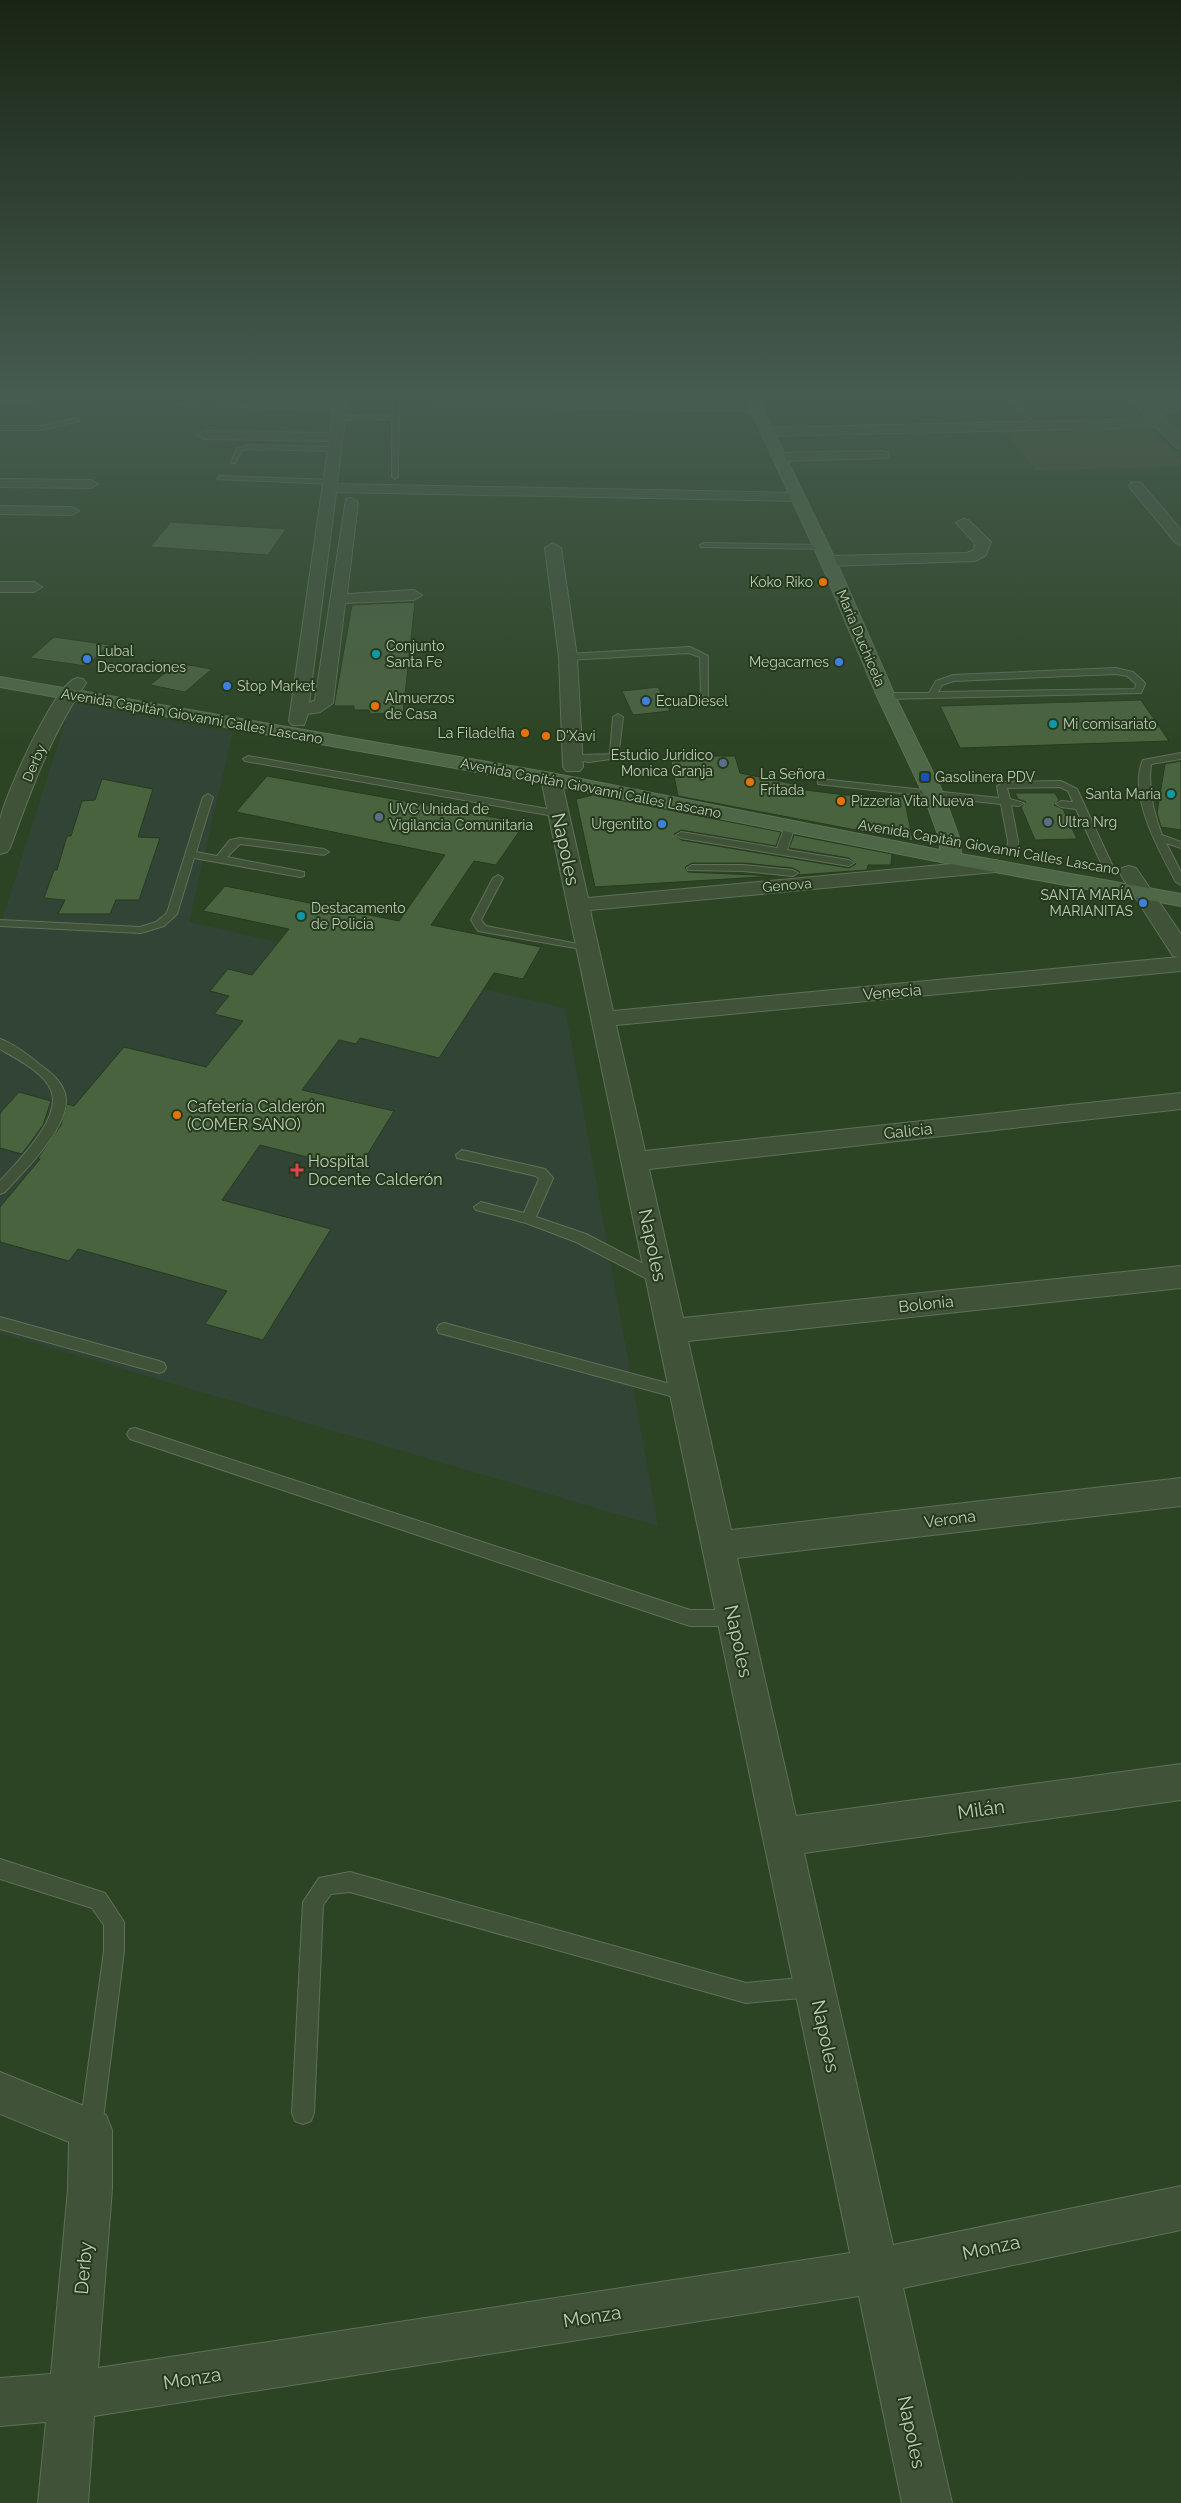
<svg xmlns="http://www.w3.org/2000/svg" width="1181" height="2503" font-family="Raleway,sans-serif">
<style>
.medical{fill:#314436}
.green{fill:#474b2d}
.building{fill:#4a633f;stroke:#273b1f}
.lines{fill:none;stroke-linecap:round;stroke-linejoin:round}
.service-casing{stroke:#5e7157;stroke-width:2}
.minor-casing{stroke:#5e7157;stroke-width:2}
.secondary-casing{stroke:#5e7157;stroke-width:2}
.service{fill:#405339;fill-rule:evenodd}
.minor{fill:#405339;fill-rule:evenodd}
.secondary{fill:#4e6746;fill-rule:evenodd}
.food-dot{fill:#e8710a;stroke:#25391d;stroke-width:2}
.culture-dot{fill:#0f9aa8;stroke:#25391d;stroke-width:2}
.shop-dot{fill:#3f7fe0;stroke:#25391d;stroke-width:2}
.service-dot{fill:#5c6f8a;stroke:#25391d;stroke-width:2}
.transit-dot{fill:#1a4fb4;stroke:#25391d;stroke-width:2}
.health-dot{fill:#e0444e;stroke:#25391d;stroke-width:2}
.labels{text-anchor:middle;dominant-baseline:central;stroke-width:4;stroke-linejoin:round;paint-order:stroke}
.far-poi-label{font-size:14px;fill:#bbcdb6;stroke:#25391d;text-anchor:start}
.far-street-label{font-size:14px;fill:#bbcdb6;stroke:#25391d}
.street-label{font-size:16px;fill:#bbcdb6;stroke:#25391d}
.poi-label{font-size:16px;fill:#bbcdb6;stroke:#25391d;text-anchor:start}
.near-street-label{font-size:19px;fill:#bbcdb6;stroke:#25391d}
</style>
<rect width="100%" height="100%" fill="#2d4424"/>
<path class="medical" d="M 71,703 L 233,732 L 189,922 L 565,1008 L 658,1526 L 0,1333 L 0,926 Z"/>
<path class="green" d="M 1148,426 L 1181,459 L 1181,467 L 1035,470 L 1004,431 Z"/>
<path class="building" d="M 171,522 L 286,529 L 268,555 L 150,547 Z
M 415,602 L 403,713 L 370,714 L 369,710 L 354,710 L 354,706 L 334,706 L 352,605 Z
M 54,637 L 110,645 L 86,666 L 30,658 Z
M 177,663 L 212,669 L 185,692 L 150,685 Z
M 658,687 L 670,711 L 633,715 L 622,691 Z
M 1141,700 L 1169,741 L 960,748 L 940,706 Z
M 706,756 L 735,756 L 740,773 L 798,785 L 797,789 L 846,795 L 904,797 L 913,841 L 678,796 L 671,761 L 707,760 Z
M 1181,761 L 1181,830 L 1161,827 L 1157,813 L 1165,764 Z
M 267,776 L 525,823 L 496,865 L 474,861 L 431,925 L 541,947 L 523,979 L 494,973 L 439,1058 L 360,1038 L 356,1044 L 339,1040 L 302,1090 L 394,1111 L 358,1170 L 260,1145 L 222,1200 L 331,1229 L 263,1340 L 205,1324 L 227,1291 L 78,1249 L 69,1261 L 0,1242 L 0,1207 L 40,1159 L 38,1158 L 61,1125 L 67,1104 L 74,1106 L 124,1047 L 206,1067 L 243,1021 L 214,1014 L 229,996 L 210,991 L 228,969 L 252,975 L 289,929 L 203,911 L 225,886 L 399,921 L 445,855 L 236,812 Z
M 102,779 L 153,789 L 138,837 L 160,838 L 139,900 L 116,900 L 110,914 L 58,914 L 65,900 L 44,898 L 54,870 L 57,870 L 67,836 L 71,836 L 82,801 L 95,800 Z
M 1015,793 L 1055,793 L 1059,800 L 1054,805 L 1063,809 L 1077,839 L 1035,840 L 1021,807 L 1026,802 L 1018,799 Z
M 593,795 L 781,832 L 776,846 L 681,830 L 674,834 L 681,840 L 849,868 L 856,864 L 849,858 L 789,848 L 794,835 L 892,854 L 891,865 L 868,865 L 867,870 L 798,875 L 800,872 L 793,868 L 743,863 L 692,863 L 685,867 L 688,872 L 777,876 L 595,887 L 576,799 Z
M 19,1092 L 51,1101 L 43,1125 L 22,1154 L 0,1148 L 0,1113 Z"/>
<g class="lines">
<g class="service-casing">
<path id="service" d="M 393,393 L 399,393 L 398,477 L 395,479 L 392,477 L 392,419 L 339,420 L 336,418 L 339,416 L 393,415 Z
M 0,399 L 29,399 L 32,401 L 0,403 Z
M 1011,399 L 1015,399 L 1037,427 L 1033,427 Z
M 179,402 L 340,406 L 343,408 L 340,410 L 177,405 Z
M 1181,405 L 1181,409 L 1151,416 L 1148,414 Z
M 77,418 L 79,421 L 41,430 L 0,430 L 0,426 L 41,426 Z
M 248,445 L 335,447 L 338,449 L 335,451 L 248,449 L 242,450 L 235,463 L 231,463 L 237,448 Z
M 219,476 L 332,480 L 336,482 L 332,484 L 217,479 Z
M 704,543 L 821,545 L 825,547 L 821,549 L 701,547 L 700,545 Z
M 690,647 L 708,656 L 708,697 L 701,695 L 700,657 L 689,653 L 568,660 L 564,657 L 568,654 Z
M 1116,668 L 1133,672 L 1144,682 L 1145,684 L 1141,693 L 886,699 L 882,696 L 886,693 L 929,693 L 936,681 L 953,675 ZM 1116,674 L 1127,676 L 1136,684 L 1135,689 L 938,692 L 942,685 L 954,681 Z
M 618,714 L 623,717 L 618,758 L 589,762 L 570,759 L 568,757 C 572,754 602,755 610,754 L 613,717 Z
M 1181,753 L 1181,759 L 1151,764 C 1148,789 1153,811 1162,835 L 1181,842 L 1181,848 L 1166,843 L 1181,872 L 1181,885 L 1176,882 C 1160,853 1127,794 1143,760 Z
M 248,756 L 559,811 L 564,814 L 559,817 L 245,761 L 243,759 Z
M 821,779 L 999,798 L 997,786 L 1004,782 L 1061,781 L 1077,789 L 1114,869 L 1109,872 L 1104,869 L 1076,809 L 1061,807 L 1056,804 L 1061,801 L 1073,802 L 1068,791 L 1060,787 L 1007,788 L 1010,799 L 1024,803 L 1019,806 L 1011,805 L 1018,841 L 1017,851 L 1012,854 L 1007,851 L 1008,841 L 1001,804 L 818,784 L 818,780 Z
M 208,794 L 213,797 L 196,852 L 217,856 L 230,840 L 240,838 L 324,849 L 329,852 L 324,855 L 240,844 L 227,857 L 304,872 L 304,876 L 300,877 L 194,858 L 177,914 L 164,926 L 141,933 L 0,926 L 0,920 L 140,927 L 156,922 L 167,913 L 203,797 Z
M 790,823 L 795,826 L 787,850 L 849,860 L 854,863 L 849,866 L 681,838 L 676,835 L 681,832 L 777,848 L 785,826 Z
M 692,865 L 743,865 L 793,870 L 798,873 L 793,876 L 743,871 L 688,870 L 687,868 Z
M 498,875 L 503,878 L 481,920 L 486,926 L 588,946 L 592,947 L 592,951 L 478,931 L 471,920 L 493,878 Z
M 0,1039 C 13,1043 28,1055 39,1064 C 51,1072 66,1085 66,1100 C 67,1130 23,1172 5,1192 L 0,1194 L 0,1181 C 17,1162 63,1118 51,1090 C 43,1071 16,1059 0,1049 Z
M 462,1150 L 545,1169 L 553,1178 L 536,1217 L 586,1234 L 665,1275 L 667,1279 L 665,1283 L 655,1283 L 576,1242 L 526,1223 L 476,1210 L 474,1207 L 481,1202 L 524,1213 L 539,1179 L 536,1176 L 457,1158 L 456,1155 Z
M 0,1317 L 159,1361 L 164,1363 L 166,1367 L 164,1371 L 159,1373 L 0,1329 Z
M 444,1323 L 685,1388 L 690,1390 L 692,1394 L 690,1398 L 685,1400 L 439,1333 L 437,1329 L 439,1325 Z
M 135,1428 L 690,1610 L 734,1610 L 740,1612 L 742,1618 L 740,1624 L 734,1626 L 690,1626 L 130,1439 L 127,1434 L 130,1429 Z
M 0,1859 L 105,1893 L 124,1922 L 124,1951 L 102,2127 L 99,2135 L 91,2138 L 83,2135 L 80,2127 L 104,1951 L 104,1925 L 92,1908 L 0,1879 Z
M 350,1872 L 746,1983 L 812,1977 L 819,1980 L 822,1987 L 819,1994 L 812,1997 L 746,2003 L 350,1892 L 331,1894 L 323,1905 L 314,2113 L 311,2121 L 303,2124 L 295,2121 L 292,2113 L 303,1902 L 319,1878 Z"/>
</g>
<g class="minor-casing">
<path id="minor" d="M 336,393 L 348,393 L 337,484 L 797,493 L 804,497 L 797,501 L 336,492 L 309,703 L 315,700 L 346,499 L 351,498 L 358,502 L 347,594 L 414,590 L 422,595 L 414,600 L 345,603 L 333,703 L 320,712 L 308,714 L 304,725 L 292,725 L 289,721 L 329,441 L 204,439 L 197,435 L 204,431 L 330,433 Z
M 1124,393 L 1137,393 L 1181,436 L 1181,448 L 1176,447 L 1157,427 L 767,436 L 760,432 L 767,428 L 1149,419 Z
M 446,398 L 756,403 L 762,407 L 756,411 L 442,405 L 440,402 Z
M 882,451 L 887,452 L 889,455 L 887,458 L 778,461 L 771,457 L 778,453 Z
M 0,479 L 91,480 L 98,484 L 91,488 L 0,487 Z
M 1136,482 L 1141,483 L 1181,530 L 1181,545 L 1176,543 L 1131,489 L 1129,486 L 1131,483 Z
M 0,506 L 72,507 L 79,511 L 72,515 L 0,514 Z
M 963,519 L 968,520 L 991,542 L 986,555 L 975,561 L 828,566 L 820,561 L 828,556 L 967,553 L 974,550 L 975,543 L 956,523 Z
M 553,543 L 561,548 L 577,657 L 583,767 L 580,771 L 566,771 L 563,767 L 559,657 L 545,548 Z
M 0,582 L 34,582 L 42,587 L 34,592 L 0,592 Z
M 77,678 L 83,679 L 86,683 C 51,734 31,790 10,848 L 7,852 L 0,854 C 0,843 0,830 0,820 C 5,795 55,683 77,678 Z
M 551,773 L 558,775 L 561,779 L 588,898 L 995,860 L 1002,862 L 1005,866 L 1002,870 L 995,872 L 590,910 L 613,1011 L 1179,957 L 1173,956 L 1119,872 L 1122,868 L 1129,866 L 1136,868 L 1181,934 L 1181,971 L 616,1025 L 645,1151 L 1181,1093 L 1181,1109 L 649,1169 L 683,1318 L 1181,1266 L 1181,1288 L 688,1341 L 731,1530 L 1181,1478 L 1181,1506 L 737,1558 L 796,1816 L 1181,1764 L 1181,1800 L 804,1853 L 893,2245 L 1181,2186 L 1181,2230 L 903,2288 L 952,2503 L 902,2503 L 859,2296 L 94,2416 L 88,2503 L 38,2503 L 46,2422 L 0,2426 L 0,2378 L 51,2374 L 68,2189 L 69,2142 L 0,2114 L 0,2072 L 106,2115 L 112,2130 L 112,2189 L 98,2368 L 850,2253 L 541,779 L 544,775 Z"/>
</g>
<g class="secondary-casing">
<path id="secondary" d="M 743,393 L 755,393 L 836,561 L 895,696 L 943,793 L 960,840 L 961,854 L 1181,894 L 1181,906 L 951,864 L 551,785 L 0,687 L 0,677 L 551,773 L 940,850 L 940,840 L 923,793 L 877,696 L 820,561 Z"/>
</g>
<use href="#service" class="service"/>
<use href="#minor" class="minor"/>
<use href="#secondary" class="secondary"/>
</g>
<linearGradient id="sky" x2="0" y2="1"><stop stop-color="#192514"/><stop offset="0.53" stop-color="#465c50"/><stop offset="1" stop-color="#465c50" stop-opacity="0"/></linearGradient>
<rect width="1181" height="743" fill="url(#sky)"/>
<g class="food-dot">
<circle cx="823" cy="582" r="5"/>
<circle cx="375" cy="706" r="5"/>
<circle cx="525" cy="733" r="5"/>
<circle cx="546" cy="736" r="5"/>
<circle cx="750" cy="782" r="5"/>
<circle cx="841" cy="801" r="5"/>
<circle cx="177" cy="1115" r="5"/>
</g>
<g class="culture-dot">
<circle cx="376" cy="654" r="5"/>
<circle cx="1053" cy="724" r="5"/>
<circle cx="1171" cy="794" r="5"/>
<circle cx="301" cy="916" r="5"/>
</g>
<g class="shop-dot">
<circle cx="87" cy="659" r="5"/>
<circle cx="839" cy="662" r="5"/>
<circle cx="227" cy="686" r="5"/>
<circle cx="646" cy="701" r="5"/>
<circle cx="662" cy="824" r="5"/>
<circle cx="1143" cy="903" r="5"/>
</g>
<g class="service-dot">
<circle cx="723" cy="763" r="5"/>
<circle cx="379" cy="817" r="5"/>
<circle cx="1048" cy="822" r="5"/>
</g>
<rect class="transit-dot" x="920" y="772" width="10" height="10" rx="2.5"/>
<path class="health-dot" d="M294.5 1162.5h5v5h5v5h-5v5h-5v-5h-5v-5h5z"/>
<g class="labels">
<g class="far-poi-label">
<text x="813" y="582" text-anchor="end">Koko Riko</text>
<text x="386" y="646">Conjunto<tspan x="386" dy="16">Santa Fe</tspan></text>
<text x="97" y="651">Lubal<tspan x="97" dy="16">Decoraciones</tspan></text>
<text x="829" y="662" text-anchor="end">Megacarnes</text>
<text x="237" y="686">Stop Market</text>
<text x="385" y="698">Almuerzos<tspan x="385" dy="16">de Casa</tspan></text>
<text x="656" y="701">EcuaDiesel</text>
<text x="1063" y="724">Mi comisariato</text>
<text x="515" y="733" text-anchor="end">La Filadelfia</text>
<text x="556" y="736">D'Xavi</text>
<text x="713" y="755" text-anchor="end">Estudio Juridico<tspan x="713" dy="16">Monica Granja</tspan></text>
<text x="760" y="774">La Señora<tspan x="760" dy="16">Fritada</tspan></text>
<text x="935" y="777">Gasolinera PDV</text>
<text x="1161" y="794" text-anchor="end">Santa Maria</text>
<text x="851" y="801">Pizzeria Vita Nueva</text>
<text x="389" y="809">UVC Unidad de<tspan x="389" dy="16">Vigilancia Comunitaria</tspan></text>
<text x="1058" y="822">Ultra Nrg</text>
<text x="652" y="824" text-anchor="end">Urgentito</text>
<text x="1133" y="895" text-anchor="end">SANTA MARÍA<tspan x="1133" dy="16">MARIANITAS</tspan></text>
<text x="311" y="908">Destacamento<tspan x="311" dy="16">de Policia</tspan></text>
</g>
<g class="far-street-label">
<text transform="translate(861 638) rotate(67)">Maria Duchicela</text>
<text transform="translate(192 716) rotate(10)">Avenida Capitán Giovanni Calles Lascano</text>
<text transform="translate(34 763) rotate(-67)">Derby</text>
<text transform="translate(591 788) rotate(11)">Avenida Capitán Giovanni Calles Lascano</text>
<text transform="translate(989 847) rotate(10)">Avenida Capitán Giovanni Calles Lascano</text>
<text transform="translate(787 885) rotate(-5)">Genova</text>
</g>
<g class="street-label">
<text transform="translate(892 992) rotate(-5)">Venecia</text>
<text transform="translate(908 1131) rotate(-6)">Galicia</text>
<text transform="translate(926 1304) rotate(-6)">Bolonia</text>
<text transform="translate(950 1519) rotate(-7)">Verona</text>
</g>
<g class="poi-label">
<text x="187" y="1106">Cafetería Calderón<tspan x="187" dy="18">(COMER SANO)</tspan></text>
<text x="308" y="1161">Hospital<tspan x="308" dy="18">Docente Calderón</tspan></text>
</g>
<g class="near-street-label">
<text transform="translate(566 849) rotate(78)">Napoles</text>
<text transform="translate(653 1245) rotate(78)">Napoles</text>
<text transform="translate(739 1641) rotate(78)">Napoles</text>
<text transform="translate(981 1809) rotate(-8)">Milán</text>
<text transform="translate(826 2036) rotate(78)">Napoles</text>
<text transform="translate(991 2247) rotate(-12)">Monza</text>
<text transform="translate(83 2268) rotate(-85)">Derby</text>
<text transform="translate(592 2316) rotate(-9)">Monza</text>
<text transform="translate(192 2378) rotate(-9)">Monza</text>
<text transform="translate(912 2432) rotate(78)">Napoles</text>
</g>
</g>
</svg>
